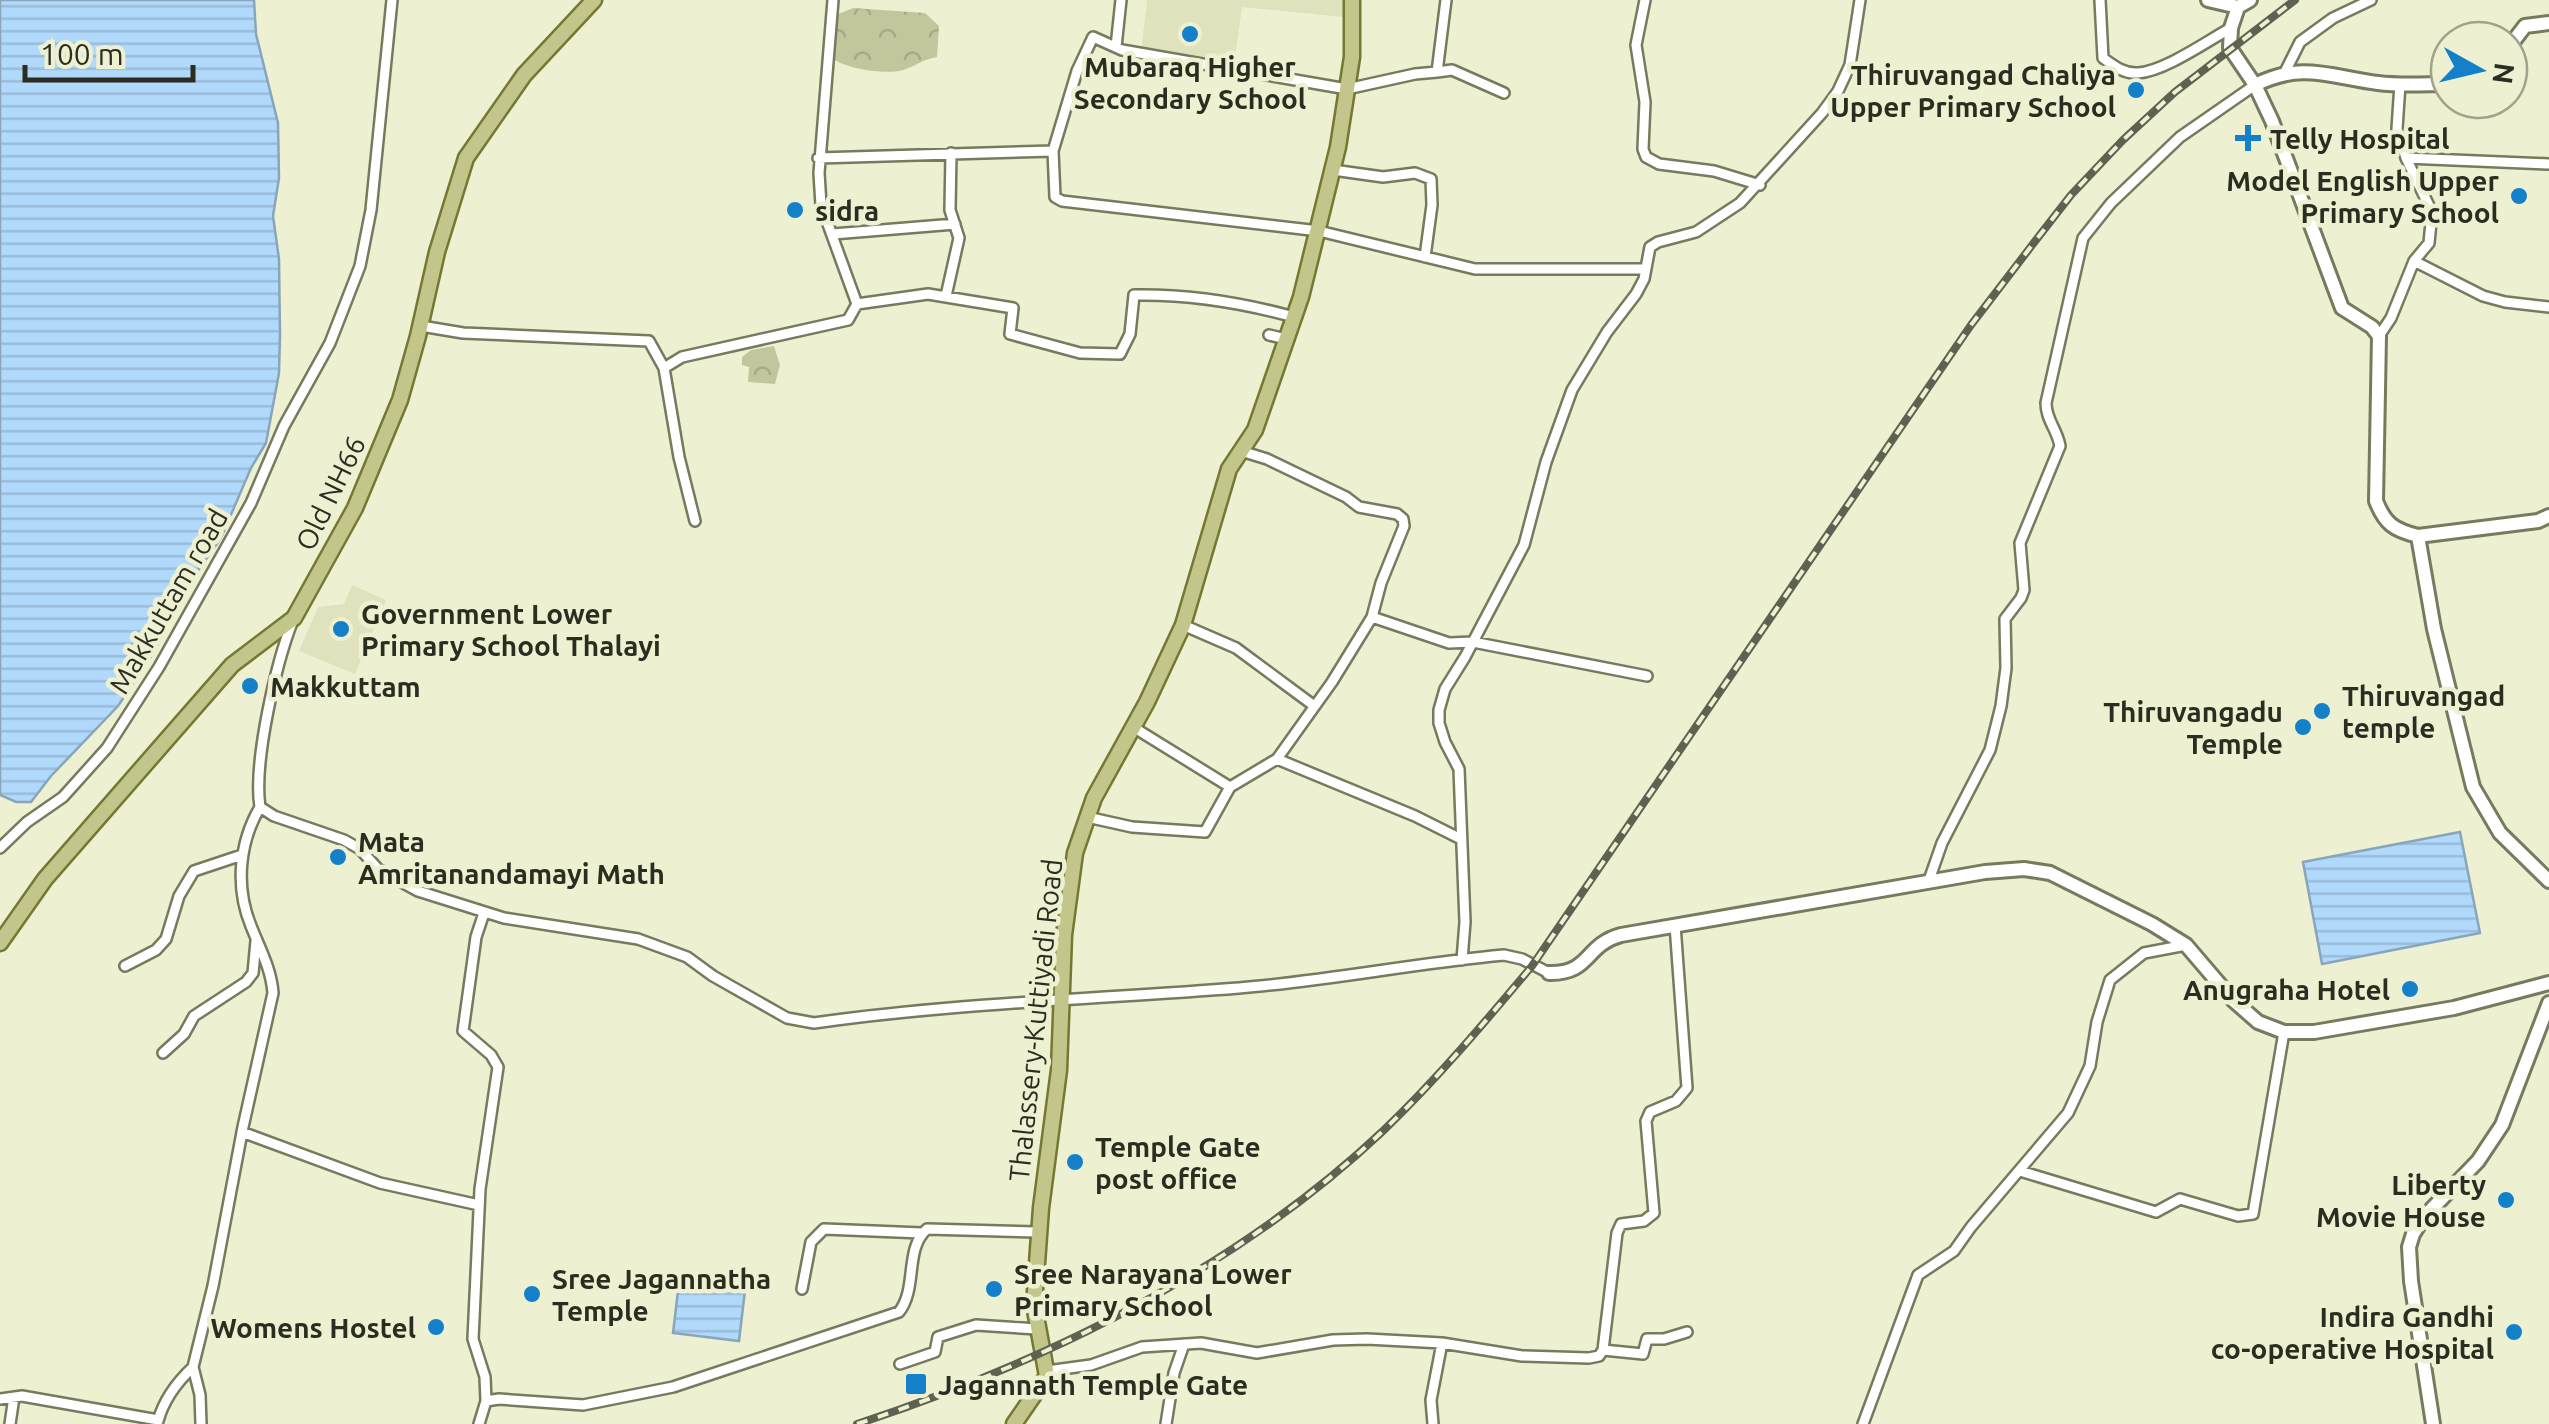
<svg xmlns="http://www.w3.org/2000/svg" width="2549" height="1424" font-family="Ubuntu,sans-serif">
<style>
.built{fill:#dfe2bd}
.park{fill:url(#park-crowns)}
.water{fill:url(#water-rules);stroke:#89a5ba;stroke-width:2.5}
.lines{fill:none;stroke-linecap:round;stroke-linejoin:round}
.street-casing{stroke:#777a5e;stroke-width:14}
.secondary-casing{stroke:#777a5e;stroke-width:18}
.primary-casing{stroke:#747833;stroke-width:19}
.street{stroke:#fff;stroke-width:9}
.secondary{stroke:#fff;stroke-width:12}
.primary{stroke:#c2c68b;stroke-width:14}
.rail-casing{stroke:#606251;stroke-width:8}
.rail{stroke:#edf1d1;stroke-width:4;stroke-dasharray:11;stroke-linecap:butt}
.poi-dot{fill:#1480ca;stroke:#edf1d1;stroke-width:4}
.labels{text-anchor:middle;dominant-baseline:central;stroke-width:9;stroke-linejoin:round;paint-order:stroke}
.poi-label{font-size:28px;font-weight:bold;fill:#2c2d21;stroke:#edf1d1;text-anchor:start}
.street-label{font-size:28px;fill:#2c2d21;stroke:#edf1d1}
</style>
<defs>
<pattern id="park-crowns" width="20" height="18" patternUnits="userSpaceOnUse" patternTransform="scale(2.5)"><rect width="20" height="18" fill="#c2c69d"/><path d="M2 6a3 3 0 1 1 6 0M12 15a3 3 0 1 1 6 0" fill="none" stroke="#a7aa87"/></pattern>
<pattern id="water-rules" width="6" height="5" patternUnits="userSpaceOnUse" patternTransform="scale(2.5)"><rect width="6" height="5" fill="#b1d9fc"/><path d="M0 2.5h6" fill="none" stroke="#98bbd8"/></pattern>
</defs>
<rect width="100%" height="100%" fill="#edf1d1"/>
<path class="built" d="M 1147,0 L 1344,0 L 1343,17 L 1242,7 L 1234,65 L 1141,52 Z
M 352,585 L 386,600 L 355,674 L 299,651 L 318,607 L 344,604 Z"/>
<path class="park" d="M 853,8 L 925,13 L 939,26 L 937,57 C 924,59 917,65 906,69 C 890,76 845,69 832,58 L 836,15 Z
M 774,346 L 780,365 L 775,384 L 748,382 L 749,367 L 742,365 L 742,357 L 751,350 Z"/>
<path class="water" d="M 0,0 L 254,0 L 256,34 L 278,123 L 279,178 L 273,216 L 279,259 L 280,335 L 279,373 L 266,443 L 251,468 L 221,538 L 183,592 L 154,652 L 118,706 L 51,776 L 31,802 L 16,802 L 0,795 Z
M 2460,832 L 2480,933 L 2322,964 L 2303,862 Z
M 680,1274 L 746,1282 L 739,1341 L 673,1333 Z"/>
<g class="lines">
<g class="street-casing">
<path id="street" d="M 1645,0 L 1636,45 L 1645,102 L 1643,149 L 1646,157 L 1659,164 L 1714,171 L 1760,185
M 2100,0 L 2103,58 C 2114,66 2124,74 2138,73 C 2165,71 2207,41 2231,28
M 1116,47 L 1121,0
M 1437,72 L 1452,70 L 1504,93
M 2285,72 L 2300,42 L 2333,18 L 2371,0
M 2400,84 L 2397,129 L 2406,158 L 2432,212 L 2429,243 L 2414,261
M 1053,151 L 1055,197 L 1062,201 L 1319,231 L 1475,269 L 1645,269
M 818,158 L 1053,151 L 1077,71 L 1093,37 L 1122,50 L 1347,89 L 1415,74 L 1437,72 L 1446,0
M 2406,158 L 2549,164
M 1333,170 L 1383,177 L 1415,173 L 1431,179 L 1432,205 L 1425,257
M 833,234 L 955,224
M 946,296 L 959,238 L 950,210 L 951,153
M 857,304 L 928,294 L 1013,308 L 1010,334 L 1080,353 L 1120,354 L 1130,334 L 1134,295 C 1189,294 1240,302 1294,317
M 421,326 L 463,333 L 649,341 L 664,368
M 1269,335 L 1286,339
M 2379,336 L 2391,318 L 2414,261 L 2483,296 L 2505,302 L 2549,307
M 695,521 L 679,457 L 664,368 L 682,357 L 848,320 L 857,304 L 821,205 L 819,173 L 833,0
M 1372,617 L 1449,643 L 1473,642 L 1647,676
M 293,620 C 276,663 253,763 260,807 L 274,816 L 344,840 L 360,849 L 378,869 L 418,891 L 504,918 L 638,939 L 687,957 L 713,976 L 787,1018 L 814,1023 C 955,1003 1098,999 1239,988 C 1328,981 1415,963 1504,955 L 1522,959 L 1549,973
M 1183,625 L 1236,648 L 1313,705
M 1133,727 L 1230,787
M 1277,759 L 1415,816 L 1459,838
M 1087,817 L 1132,827 L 1205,832 L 1230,787 L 1277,759 L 1332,682 L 1372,617 L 1381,583 L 1404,526 L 1403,519 L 1397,514 L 1359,507 L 1346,497 L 1267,459 L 1241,451
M 0,848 L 27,822 L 63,797 L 107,748 L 159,667 L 251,503 L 284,426 L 330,343 L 360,266 L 371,210 L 392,0
M 1928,883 L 1942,843 L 1990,750 L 2001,706 L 2006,668 L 2005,619 L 2021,598 L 2024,590 L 2020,543 L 2060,446 C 2057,429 2046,420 2046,403 L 2083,238 L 2111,203 L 2180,137 L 2255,85
M 484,913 L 476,937 L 463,1031 L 491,1055 L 498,1067 L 480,1189 L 473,1339 L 485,1377 L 486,1401
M 1462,960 L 1465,922 L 1459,769 L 1445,742 L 1439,723 L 1439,710 L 1445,689 L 1465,657 L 1524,545 L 1546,462 L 1572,390 L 1607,332 L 1636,294 L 1644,279 L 1650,247 L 1658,242 L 1696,232 L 1740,203 L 1822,113 L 1838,91 L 1850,65 L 1860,0
M 125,966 L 156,950 L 166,939 L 179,896 L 194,871 L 242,855
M 163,1053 L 184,1034 L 194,1016 L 246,982 L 253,973 L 256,941
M 242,1132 L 380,1183 L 479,1205
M 2020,1171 L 2156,1212 L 2180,1199 L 2238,1216 L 2253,1214 L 2284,1032
M 802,1289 L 811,1242 L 824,1229 L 922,1233
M 1603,1350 L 1617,1233 L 1621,1224 L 1644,1221 L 1654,1213 L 1646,1121 L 1650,1112 L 1676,1101 L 1687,1088 L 1675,925
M 900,1364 L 935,1352 L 938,1337 L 976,1325 L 1037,1329
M 1047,1371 L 1091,1365 L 1142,1347 L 1201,1343 L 1257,1353 L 1333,1340 L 1367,1339 L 1442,1343 L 1522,1356 L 1589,1358 L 1599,1356 L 1603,1350 L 1643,1354 L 1647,1339 L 1664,1339 L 1687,1332
M 0,1399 L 22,1396 L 158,1420
M 158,1421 C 164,1399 176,1383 193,1367
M 10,1424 L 14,1397
M 201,1424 L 200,1395 L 193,1367 L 213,1286 L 243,1127 L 273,993 C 271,968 260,949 251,926 C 235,887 239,843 260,807
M 479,1424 L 486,1401 L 499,1399 L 583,1405 L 673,1387 L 899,1312 C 918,1288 904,1249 927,1229 L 1038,1232
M 1166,1424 L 1174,1373 L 1184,1344
M 1433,1424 L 1431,1400 L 1442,1343
M 1863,1424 L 1918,1275 L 1954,1251 L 1971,1227 L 2068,1113 L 2090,1066 L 2097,1022 L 2110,980 L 2144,953 L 2186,945"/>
</g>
<g class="secondary-casing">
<path id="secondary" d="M 2208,0 L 2238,7 L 2250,0
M 2238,7 L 2231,28 L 2230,48 L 2255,85 L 2272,121 L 2342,308 L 2372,327 L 2379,336 L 2376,501 C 2385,524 2394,530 2418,536
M 2509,47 L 2525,26 L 2549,23
M 2255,85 C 2303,61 2330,77 2378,83 C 2401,86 2426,84 2449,84
M 2549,516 L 2538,521 L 2418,536 L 2434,629 L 2473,787 L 2500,833 L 2549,881
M 1549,973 C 1591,974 1584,945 1621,935 L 1985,872 L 2024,869 L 2050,873 L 2152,924 L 2186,945 L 2233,1000 L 2258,1022 L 2284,1032 L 2314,1032 L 2454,1008 L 2549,983
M 2433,1424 L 2411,1281 L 2409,1247 L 2413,1234 L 2424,1217 L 2478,1161 L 2502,1125 L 2549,1003"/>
</g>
<g class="primary-casing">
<path id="primary" d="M 0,943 L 45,879 L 232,665 L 294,618 L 355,508 L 400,400 L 418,336 L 437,252 L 466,158 L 524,75 L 594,0
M 1014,1424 L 1047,1376 L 1034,1305 L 1041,1208 L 1059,1070 L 1064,935 L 1075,853 L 1094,798 L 1147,702 L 1183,625 L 1229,469 L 1255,430 L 1301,297 L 1338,147 L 1352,57 L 1352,0"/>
</g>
<use href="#street" class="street"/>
<use href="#secondary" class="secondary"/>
<use href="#primary" class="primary"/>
<g class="rail-casing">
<path id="rail" d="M 857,1424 C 1048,1361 1236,1270 1384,1130 C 1437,1079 1485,1022 1532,966 L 1971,325 L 2036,240 L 2071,195 L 2123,140 L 2175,92 L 2295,0"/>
</g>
<use href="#rail" class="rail"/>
</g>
<g class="poi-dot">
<circle cx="1190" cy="34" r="10"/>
<circle cx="2136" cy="90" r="10"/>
<path d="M2243 123h10v10h10v10h-10v10h-10v-10h-10v-10h10z"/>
<circle cx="2519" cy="196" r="10"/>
<circle cx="795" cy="210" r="10"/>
<circle cx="341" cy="629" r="10"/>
<circle cx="250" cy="686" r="10"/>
<circle cx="2322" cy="711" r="10"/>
<circle cx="2303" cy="727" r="10"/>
<circle cx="338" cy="857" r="10"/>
<circle cx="2410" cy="989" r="10"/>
<circle cx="1075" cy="1162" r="10"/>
<circle cx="2506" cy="1200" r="10"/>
<circle cx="994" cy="1289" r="10"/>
<circle cx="532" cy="1294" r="10"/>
<circle cx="436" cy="1327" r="10"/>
<circle cx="2514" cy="1332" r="10"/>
<rect x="904" y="1372" width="24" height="24" rx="5"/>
</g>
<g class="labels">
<g class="poi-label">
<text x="1190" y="66" text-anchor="middle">Mubaraq Higher<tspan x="1190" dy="32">Secondary School</tspan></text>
<text x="2116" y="74" text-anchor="end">Thiruvangad Chaliya<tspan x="2116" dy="32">Upper Primary School</tspan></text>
<text x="2270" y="138">Telly Hospital</text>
<text x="2499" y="180" text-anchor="end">Model English Upper<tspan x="2499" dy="32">Primary School</tspan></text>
<text x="815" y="210">sidra</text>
<text x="361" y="613">Government Lower<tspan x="361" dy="32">Primary School Thalayi</tspan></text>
<text x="270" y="686">Makkuttam</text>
<text x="2342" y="695">Thiruvangad<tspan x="2342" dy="32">temple</tspan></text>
<text x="2283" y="711" text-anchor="end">Thiruvangadu<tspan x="2283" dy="32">Temple</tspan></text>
<text x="358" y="841">Mata<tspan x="358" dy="32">Amritanandamayi Math</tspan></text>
<text x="2390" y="989" text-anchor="end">Anugraha Hotel</text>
<text x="1095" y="1146">Temple Gate<tspan x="1095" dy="32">post office</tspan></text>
<text x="2486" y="1184" text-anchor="end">Liberty<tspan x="2486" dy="32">Movie House</tspan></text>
<text x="1014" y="1273">Sree Narayana Lower<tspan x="1014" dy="32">Primary School</tspan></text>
<text x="552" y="1278">Sree Jagannatha<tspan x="552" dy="32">Temple</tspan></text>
<text x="2494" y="1316" text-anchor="end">Indira Gandhi<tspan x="2494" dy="32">co-operative Hospital</tspan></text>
<text x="416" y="1327" text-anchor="end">Womens Hostel</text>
<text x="938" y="1384">Jagannath Temple Gate</text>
</g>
<g class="street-label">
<text transform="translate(330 493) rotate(-64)">Old NH66</text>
<text transform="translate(168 601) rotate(-60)">Makkuttam road</text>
<text transform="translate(1035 1020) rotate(-84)">Thalassery-Kuttiyadi Road</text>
</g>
</g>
<g transform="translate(2479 70) rotate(98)"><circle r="48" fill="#edf1d1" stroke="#a0a38b" stroke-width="2.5"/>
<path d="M0-8L18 38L0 25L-18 38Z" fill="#1480ca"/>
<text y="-15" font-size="28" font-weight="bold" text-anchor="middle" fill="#2c2d21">N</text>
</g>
<path d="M25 65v15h168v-15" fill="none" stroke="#2c2d21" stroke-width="5"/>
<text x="40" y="65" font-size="30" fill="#2c2d21" stroke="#edf1d1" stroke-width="8" paint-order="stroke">100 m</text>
</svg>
